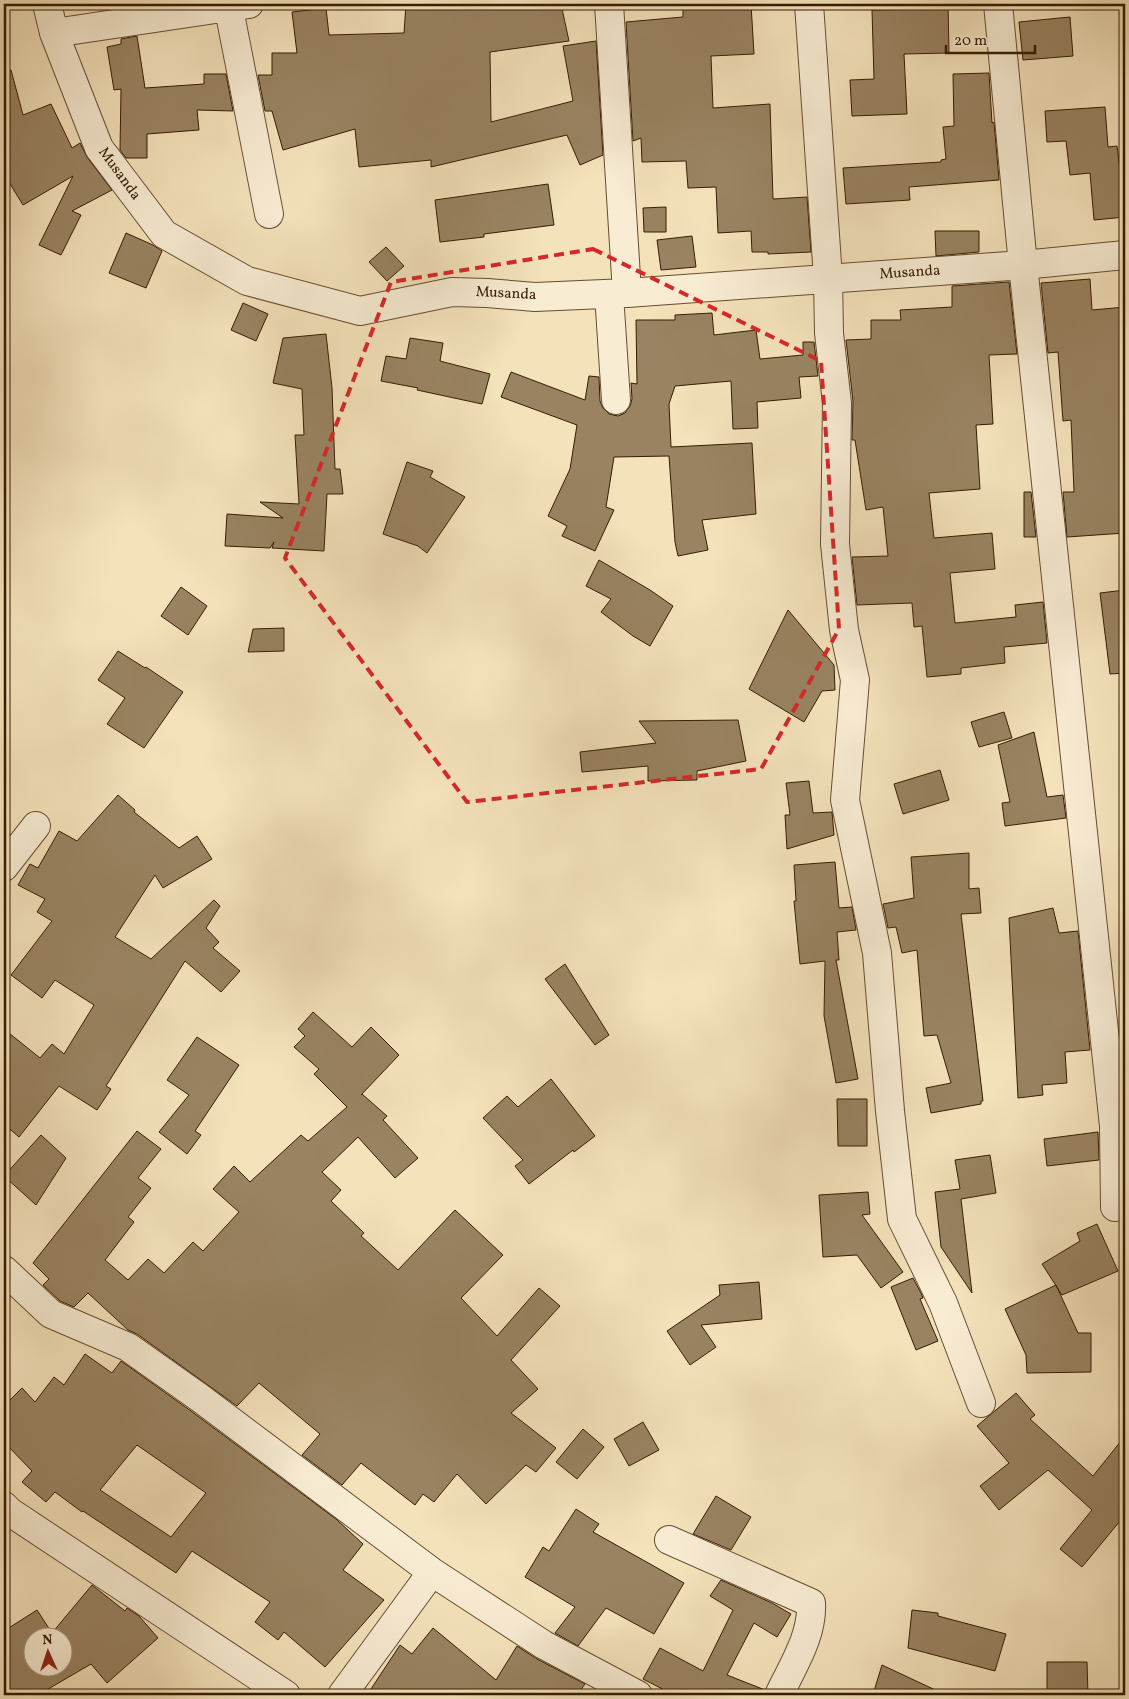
<svg xmlns="http://www.w3.org/2000/svg" width="1129" height="1699" font-family="Vollkorn,serif">
<style>
.building{fill:#998362;stroke:#361c02;fill-rule:evenodd}
.lines{fill:none;stroke-linecap:round;stroke-linejoin:round}
.street-casing{stroke:#664e30;stroke-width:30}
.street{stroke:#f8ecd3;stroke-width:28}
.marked{fill:none;stroke:#d62828;stroke-width:4;stroke-dasharray:10 6;stroke-linejoin:round}
.labels{text-anchor:middle;dominant-baseline:central;stroke-width:4.5;stroke-linejoin:round;paint-order:stroke}
.street-label{font-size:15px;fill:#361c02;stroke:#f8ecd3}
</style>
<rect width="100%" height="100%" fill="#f4e2bb"/>
<filter id="stains"><feTurbulence type="fractalNoise" baseFrequency=".004" numOctaves="4"/><feColorMatrix values="0 0 0 0 .2 0 0 0 0 .09 0 0 0 0 .02 0 0 0 .5 -.17"/></filter>
<radialGradient id="worn" r=".72"><stop offset=".6" stop-color="#630" stop-opacity="0"/><stop offset="1" stop-color="#630" stop-opacity=".3"/></radialGradient>
<path class="building" d="M 406,4 L 561,4 L 569,41 L 490,52 L 491,122 L 573,101 L 563,46 L 596,41 L 603,155 L 580,165 L 567,135 L 431,167 L 431,160 L 359,167 L 355,129 L 283,150 L 272,111 L 265,111 L 258,75 L 272,75 L 272,53 L 297,53 L 292,12 L 326,8 L 329,35 L 404,33 Z
M 683,4 L 751,4 L 754,54 L 711,56 L 713,108 L 770,104 L 773,199 L 807,197 L 811,252 L 768,254 L 768,252 L 752,252 L 751,231 L 718,233 L 716,187 L 688,188 L 686,161 L 642,162 L 641,138 L 633,141 L 626,22 L 683,17 Z
M 920,4 L 948,4 L 949,53 L 904,54 L 907,114 L 852,116 L 850,80 L 874,79 L 872,10 L 920,9 Z
M 1070,17 L 1073,56 L 1023,60 L 1019,22 Z
M 137,36 L 145,88 L 204,84 L 204,74 L 226,74 L 233,111 L 197,110 L 199,130 L 147,134 L 147,158 L 126,158 L 120,150 L 121,89 L 114,90 L 107,47 L 121,44 L 121,39 Z
M 11,70 L 23,115 L 51,104 L 72,148 L 80,143 L 87,157 L 112,190 L 72,211 L 81,215 L 61,255 L 39,245 L 73,176 L 23,205 L 4,174 L 4,71 Z
M 989,73 L 992,123 L 994,122 L 999,180 L 909,187 L 910,200 L 846,204 L 843,168 L 941,162 L 941,160 L 946,159 L 943,127 L 954,126 L 953,74 Z
M 1105,107 L 1108,147 L 1117,146 L 1121,176 L 1123,176 L 1125,217 L 1094,220 L 1090,173 L 1070,175 L 1066,141 L 1047,142 L 1045,111 Z
M 548,184 L 554,225 L 484,234 L 484,237 L 440,242 L 435,200 Z
M 666,207 L 666,232 L 644,232 L 643,208 Z
M 935,231 L 979,231 L 979,252 L 936,256 Z
M 126,233 L 153,245 L 162,251 L 146,288 L 109,273 Z
M 692,236 L 696,267 L 661,270 L 657,240 Z
M 386,247 L 404,266 L 387,281 L 369,262 Z
M 1090,279 L 1092,310 L 1125,307 L 1125,463 L 1121,464 L 1125,510 L 1125,533 L 1067,537 L 1063,492 L 1074,492 L 1071,420 L 1063,421 L 1058,352 L 1048,353 L 1041,283 Z
M 1009,282 L 1017,354 L 989,355 L 993,424 L 976,425 L 980,489 L 929,493 L 934,538 L 992,533 L 995,569 L 950,573 L 955,623 L 1016,617 L 1015,605 L 1043,602 L 1047,643 L 1004,647 L 1005,663 L 961,668 L 961,674 L 927,677 L 922,626 L 914,627 L 912,603 L 857,605 L 852,557 L 888,556 L 883,507 L 866,510 L 855,440 L 852,440 L 853,401 L 846,340 L 871,339 L 871,320 L 901,320 L 900,310 L 952,307 L 952,286 Z
M 243,303 L 268,314 L 256,341 L 231,330 Z
M 712,313 L 714,335 L 756,330 L 760,359 L 803,355 L 803,342 L 814,342 L 818,376 L 799,377 L 801,398 L 757,402 L 758,428 L 733,429 L 731,381 L 675,386 L 669,404 L 671,447 L 752,443 L 756,514 L 702,520 L 708,550 L 678,556 L 675,542 L 669,456 L 614,457 L 606,507 L 614,510 L 595,551 L 562,536 L 567,526 L 548,516 L 570,469 L 577,425 L 501,397 L 511,372 L 585,400 L 589,376 L 599,377 L 600,401 L 603,408 L 609,414 L 618,416 L 625,413 L 630,406 L 632,399 L 631,383 L 637,384 L 636,320 L 675,320 L 675,315 Z
M 326,334 L 332,388 L 335,469 L 340,469 L 343,494 L 327,494 L 324,551 L 272,548 L 274,542 L 270,548 L 225,546 L 227,514 L 283,518 L 260,502 L 299,504 L 295,435 L 304,435 L 302,389 L 273,383 L 283,338 Z
M 410,338 L 443,343 L 440,361 L 490,374 L 482,404 L 417,390 L 418,388 L 381,381 L 386,356 L 406,359 Z
M 407,462 L 433,471 L 430,477 L 465,497 L 427,553 L 418,546 L 383,534 Z
M 1024,492 L 1031,492 L 1036,537 L 1024,537 Z
M 599,560 L 650,590 L 673,606 L 650,646 L 633,636 L 601,612 L 611,599 L 586,586 Z
M 181,587 L 207,606 L 188,635 L 161,616 Z
M 1125,590 L 1125,673 L 1110,674 L 1100,593 Z
M 788,610 L 834,665 L 835,690 L 822,691 L 804,722 L 749,689 Z
M 284,628 L 284,651 L 248,652 L 253,629 Z
M 118,651 L 145,668 L 146,667 L 183,692 L 144,748 L 107,724 L 125,698 L 98,680 Z
M 1004,712 L 1012,738 L 979,747 L 971,722 Z
M 738,720 L 746,761 L 697,771 L 697,780 L 648,781 L 648,766 L 582,772 L 580,752 L 656,743 L 639,721 Z
M 1034,732 L 1047,797 L 1063,795 L 1066,818 L 1005,826 L 1002,803 L 1010,802 L 998,745 Z
M 940,770 L 949,800 L 903,814 L 894,784 Z
M 809,781 L 813,813 L 832,812 L 834,835 L 787,849 L 785,815 L 790,815 L 786,783 Z
M 118,795 L 135,810 L 134,812 L 179,848 L 197,836 L 212,859 L 163,888 L 155,875 L 115,937 L 151,959 L 214,900 L 220,906 L 206,928 L 219,942 L 213,948 L 240,971 L 221,992 L 185,961 L 106,1086 L 111,1089 L 97,1110 L 59,1086 L 19,1137 L 4,1124 L 4,1029 L 40,1058 L 52,1044 L 64,1054 L 94,1005 L 55,980 L 42,998 L 11,975 L 52,921 L 37,912 L 45,899 L 18,885 L 30,864 L 38,868 L 59,831 L 77,841 Z
M 969,853 L 969,889 L 979,888 L 981,913 L 961,914 L 983,1101 L 981,1101 L 981,1104 L 931,1113 L 926,1088 L 951,1083 L 937,1035 L 924,1036 L 917,950 L 902,953 L 896,927 L 888,928 L 883,904 L 914,898 L 911,857 Z
M 835,862 L 839,908 L 852,907 L 856,930 L 837,932 L 839,960 L 836,960 L 858,1079 L 836,1083 L 824,1016 L 825,961 L 800,964 L 794,901 L 796,901 L 794,865 Z
M 1053,908 L 1059,933 L 1078,931 L 1090,1050 L 1065,1052 L 1067,1083 L 1042,1085 L 1043,1095 L 1018,1098 L 1009,918 Z
M 565,964 L 609,1035 L 595,1045 L 545,979 Z
M 313,1012 L 352,1047 L 371,1027 L 399,1055 L 361,1095 L 362,1094 L 387,1116 L 383,1120 L 418,1158 L 395,1178 L 358,1137 L 322,1172 L 341,1190 L 331,1201 L 364,1233 L 361,1236 L 398,1270 L 455,1210 L 503,1255 L 461,1298 L 497,1336 L 539,1288 L 560,1306 L 511,1360 L 538,1389 L 511,1413 L 556,1448 L 536,1472 L 526,1465 L 486,1504 L 457,1474 L 434,1502 L 423,1494 L 415,1505 L 361,1463 L 342,1485 L 302,1455 L 320,1434 L 259,1383 L 237,1406 L 137,1334 L 128,1330 L 88,1293 L 74,1307 L 60,1301 L 43,1285 L 49,1279 L 33,1263 L 137,1131 L 161,1149 L 138,1178 L 151,1188 L 128,1217 L 134,1222 L 105,1260 L 128,1280 L 148,1259 L 164,1273 L 193,1242 L 203,1251 L 239,1212 L 213,1189 L 234,1166 L 250,1182 L 301,1135 L 308,1141 L 347,1107 L 314,1074 L 319,1069 L 294,1047 L 305,1036 L 298,1029 Z
M 197,1037 L 239,1065 L 195,1131 L 201,1135 L 187,1154 L 159,1132 L 189,1095 L 167,1080 Z
M 551,1079 L 595,1136 L 574,1152 L 573,1150 L 529,1184 L 515,1166 L 523,1160 L 483,1118 L 507,1096 L 518,1107 Z
M 837,1099 L 867,1099 L 867,1146 L 838,1146 Z
M 1098,1132 L 1099,1160 L 1047,1166 L 1044,1139 Z
M 41,1135 L 66,1158 L 36,1205 L 4,1176 Z
M 990,1155 L 996,1193 L 961,1199 L 972,1293 L 941,1247 L 935,1192 L 960,1189 L 955,1160 Z
M 868,1192 L 870,1214 L 862,1215 L 903,1272 L 881,1288 L 857,1255 L 823,1257 L 819,1195 Z
M 1097,1224 L 1118,1271 L 1062,1295 L 1042,1264 L 1080,1241 L 1077,1233 Z
M 913,1278 L 921,1293 L 923,1298 L 920,1299 L 938,1341 L 916,1350 L 891,1287 Z
M 759,1282 L 762,1319 L 701,1325 L 716,1347 L 690,1365 L 667,1331 L 720,1295 L 719,1285 Z
M 1056,1285 L 1078,1333 L 1091,1333 L 1091,1372 L 1027,1373 L 1026,1355 L 1005,1309 Z
M 85,1354 L 112,1373 L 121,1361 L 191,1411 L 336,1519 L 363,1544 L 343,1570 L 384,1600 L 325,1667 L 284,1632 L 278,1640 L 255,1622 L 270,1602 L 192,1551 L 176,1573 L 83,1511 L 82,1512 L 55,1492 L 46,1502 L 22,1482 L 32,1471 L 4,1442 L 4,1406 L 22,1388 L 35,1402 L 54,1377 L 64,1385 ZM 137,1445 L 206,1493 L 171,1537 L 100,1490 Z
M 1016,1393 L 1035,1415 L 1030,1419 L 1093,1476 L 1125,1436 L 1125,1515 L 1082,1567 L 1060,1549 L 1092,1510 L 1048,1470 L 999,1510 L 980,1486 L 1009,1463 L 977,1426 Z
M 643,1422 L 659,1450 L 629,1466 L 614,1439 Z
M 583,1429 L 604,1447 L 577,1479 L 556,1462 Z
M 716,1496 L 751,1517 L 731,1550 L 693,1534 Z
M 576,1509 L 599,1524 L 593,1532 L 684,1583 L 654,1634 L 606,1608 L 578,1646 L 555,1633 L 575,1607 L 525,1577 L 543,1547 L 549,1551 Z
M 721,1580 L 772,1603 L 791,1614 L 777,1637 L 754,1623 L 727,1675 L 765,1690 L 764,1695 L 674,1695 L 643,1679 L 660,1648 L 703,1671 L 733,1610 L 710,1596 Z
M 92,1585 L 125,1611 L 127,1608 L 139,1616 L 158,1638 L 107,1683 L 91,1664 L 38,1695 L 4,1695 L 4,1631 L 37,1610 L 52,1633 ZM 32,1636 L 62,1636 L 62,1666 L 32,1666 Z
M 912,1610 L 938,1613 L 938,1616 L 1006,1634 L 995,1671 L 908,1648 Z
M 433,1628 L 496,1680 L 517,1646 L 537,1659 L 585,1684 L 577,1695 L 367,1695 L 400,1645 L 412,1654 Z
M 1047,1662 L 1087,1662 L 1088,1695 L 1047,1695 Z
M 882,1665 L 946,1695 L 887,1695 L 874,1691 Z"/>
<g class="lines">
<g class="street-casing">
<path id="street" d="M 47,4 L 54,33 L 99,148 L 164,234 L 247,281 L 360,311 L 452,292 L 487,293 L 535,297 L 627,293 L 1023,265 L 1125,255
M 228,4 L 269,214
M 609,4 L 627,293
M 809,4 L 828,278 L 829,333 L 837,403 L 835,544 L 844,630 L 855,680 L 845,800 L 877,953 L 890,1111 L 902,1219 L 943,1303 L 981,1403
M 998,4 L 1023,265 L 1114,1126 L 1115,1207
M 54,33 L 249,4
M 609,294 L 616,400
M 4,867 L 36,826
M 4,1270 L 51,1314 L 128,1347 L 200,1398 L 432,1572 L 544,1645 L 638,1695
M 4,1506 L 10,1512 L 286,1695
M 669,1540 L 811,1603 C 813,1636 792,1667 779,1695
M 342,1695 L 432,1572"/>
</g>
<use href="#street" class="street"/>
</g>
<path class="marked" d="M 593,249 L 821,361 L 839,629 L 761,769 L 467,802 L 285,558 L 391,282 Z"/>
<g class="labels">
<g class="street-label">
<text transform="translate(119 174) rotate(54)">Musanda</text>
<text transform="translate(910 273) rotate(-4)">Musanda</text>
<text transform="translate(506 294) rotate(3)">Musanda</text>
</g>
</g>
<rect width="1129" height="1699" fill="none" stroke="#f4e2bb" stroke-width="20"/>
<rect x="5" y="5" width="1119" height="1689" fill="none" stroke="#361c02" stroke-width="2.5"/>
<rect x="10" y="10" width="1109" height="1679" fill="none" stroke="#361c02"/>
<g transform="translate(48 1652) rotate(357)"><circle r="24" fill="#f8ecd3" stroke="#aa997f"/>
<path d="M0-4L9 19L0 12L-9 19Z" fill="#8f2418"/>
<text y="-8" font-size="14" font-weight="bold" text-anchor="middle" fill="#361c02">N</text>
</g>
<path d="M946 45v8h89v-8" fill="none" stroke="#361c02" stroke-width="2.5"/>
<text x="954" y="45" font-size="15" fill="#361c02" stroke="#f8ecd3" stroke-width="4" paint-order="stroke">20 m</text>
<rect width="100%" height="100%" filter="url(#stains)"/>
<rect width="100%" height="100%" fill="url(#worn)"/>
</svg>
